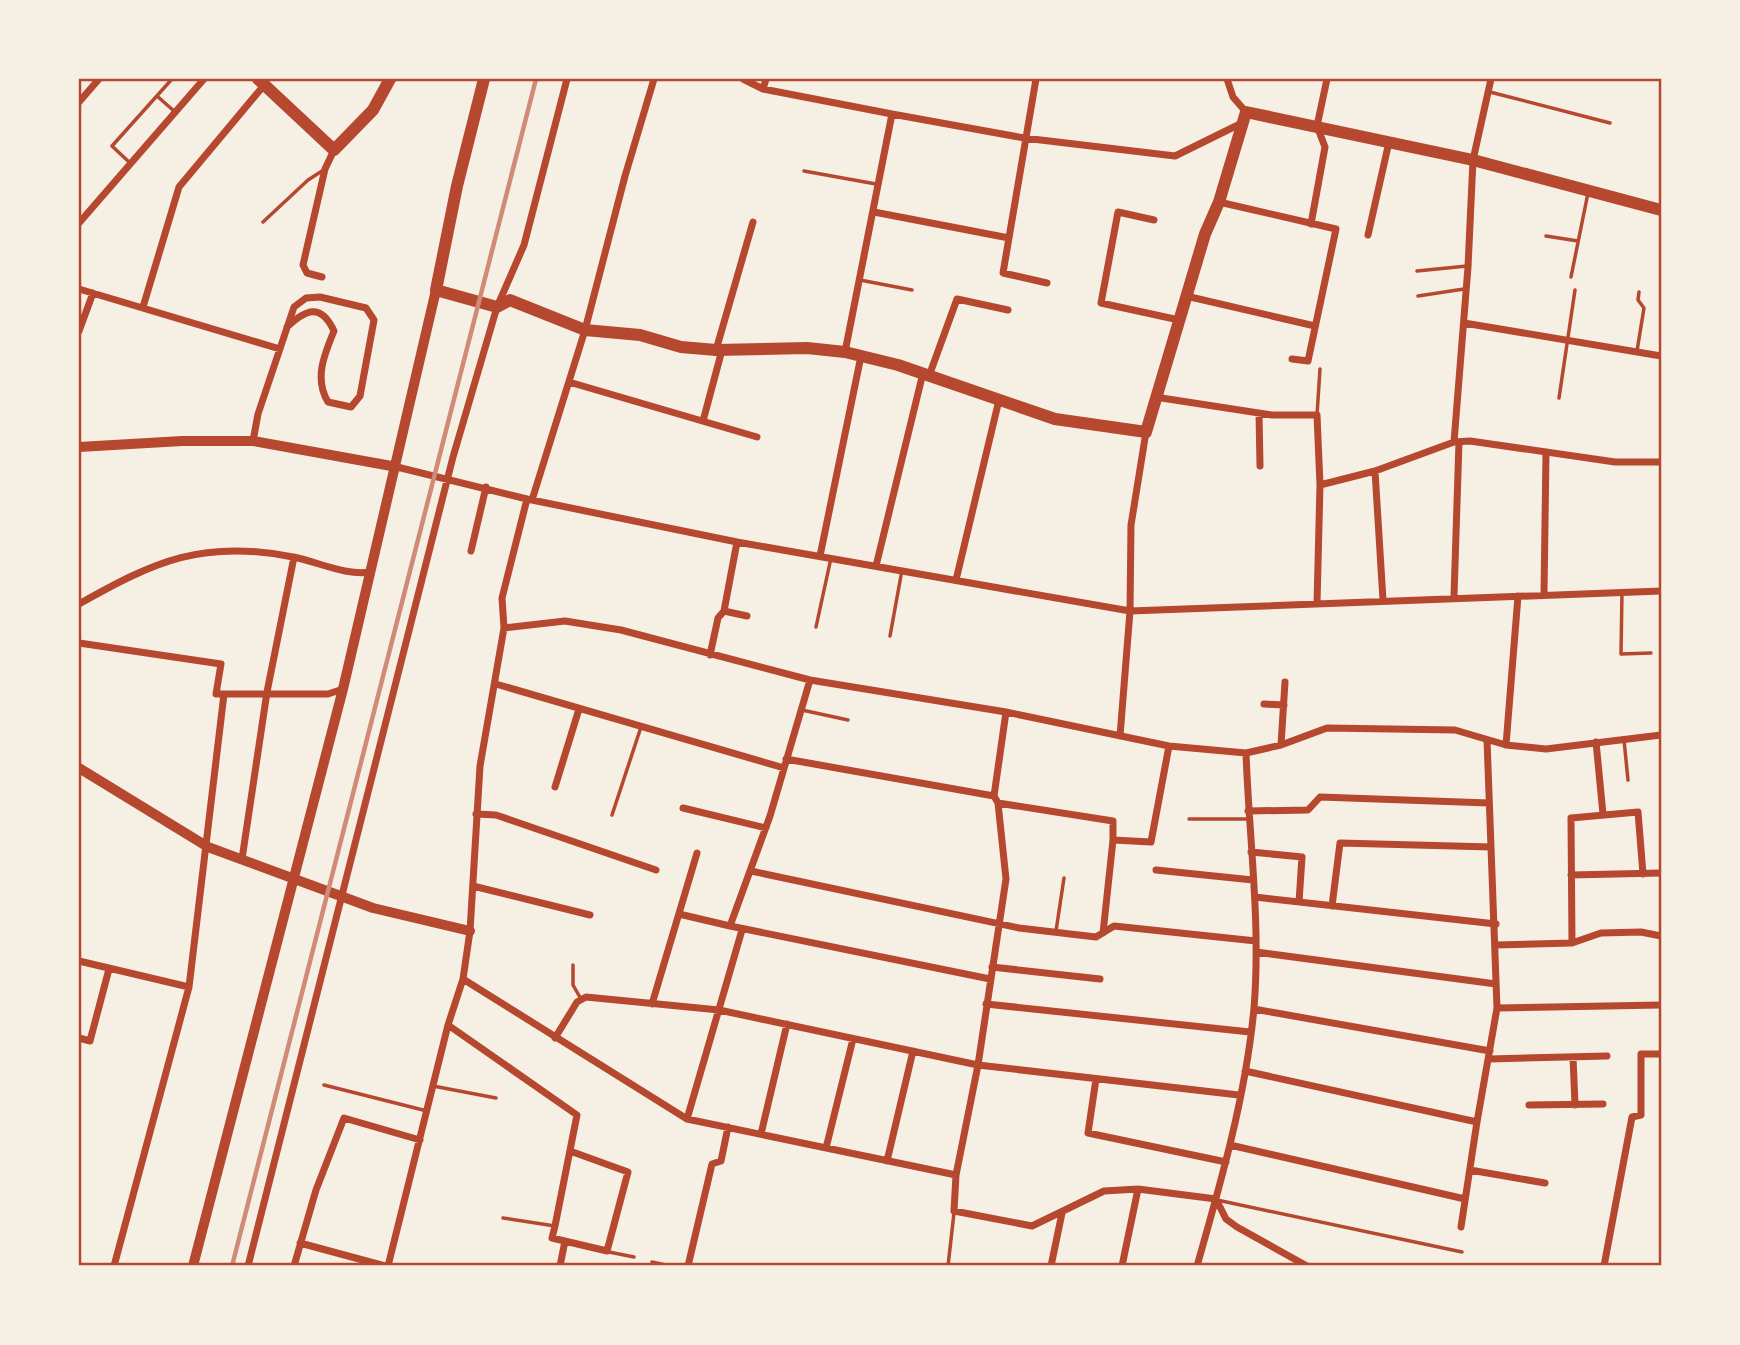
<svg xmlns="http://www.w3.org/2000/svg" width="1740" height="1345" font-family="'Fira Sans',sans-serif">
<style>
.lines{fill:none;stroke-linecap:round;stroke-linejoin:round}
.service{stroke:#b5482f;stroke-width:3.5}
.minor{stroke:#b5482f;stroke-width:7}
.tertiary{stroke:#b5482f;stroke-width:10}
.primary{stroke:#b5482f;stroke-width:12}
.rail{stroke:#cf8b77;stroke-width:4.5}
.neatline{fill:none;stroke:#b5482f;stroke-width:2.5}
</style>
<rect width="100%" height="100%" fill="#f6efe4"/>
<g class="lines">
<path class="service" d="M 1490,92 L 1610,123
M 157,96 L 174,111
M 129,162 L 112,146 L 172,79
M 804,171 L 876,184
M 263,222 L 308,180 L 322,171
M 1546,236 L 1578,241
M 1417,271 L 1467,266
M 1571,277 L 1588,193
M 860,280 L 912,290
M 1418,296 L 1464,289
M 1637,351 L 1644,308 L 1638,300 L 1639,292
M 1559,398 L 1575,290
M 1317,415 L 1320,369
M 1622,592 L 1621,654 L 1651,653
M 816,627 L 831,558
M 890,636 L 902,570
M 802,710 L 848,720
M 1624,740 L 1628,780
M 612,815 L 641,727
M 1189,819 L 1249,819
M 1056,931 L 1064,878
M 573,965 L 573,985 L 581,999
M 324,1085 L 427,1111
M 433,1086 L 496,1098
M 1217,1200 L 1462,1252
M 503,1218 L 555,1226
M 609,1252 L 634,1257
M 652,1262 L 670,1266
M 948,1266 L 954,1213"/>
<path class="minor" d="M 743,79 L 763,89 L 892,114 L 1024,138 L 1175,156 L 1244,122
M 1036,79 L 1003,273 L 1047,283
M 1227,79 L 1233,97 L 1246,112
M 763,89 L 766,79
M 79,102 L 99,79
M 1219,202 L 1336,229 L 1308,361 L 1292,359
M 874,212 L 1009,238
M 1154,220 L 1118,212 L 1101,303 L 1179,320
M 79,223 L 204,79
M 1311,224 L 1325,147 L 1317,126 L 1327,79
M 1368,235 L 1389,142
M 322,277 L 307,273 L 303,265 L 325,169 L 334,150
M 79,289 L 280,349
M 1186,296 L 1315,326
M 143,307 L 179,187 L 265,84
M 1464,323 L 1661,356
M 79,331 L 93,293
M 716,350 L 753,222
M 845,352 L 892,114
M 929,376 L 957,299 L 1008,310
M 569,382 L 757,437
M 1155,397 L 1272,415 L 1317,415 L 1320,485
M 1259,413 L 1260,466
M 703,421 L 722,350
M 253,441 L 258,414 L 294,307 L 306,298 L 320,297 L 366,308 L 374,320 L 360,396 L 351,407 L 328,402 C 314,379 324,355 334,331 C 321,303 306,309 287,327
M 1454,442 L 1468,267 L 1473,160 L 1491,79
M 397,467 L 527,499 L 737,542 L 1130,611 L 1661,591
M 1375,471 L 1383,600
M 532,500 L 585,330 L 625,176 L 654,79
M 471,551 L 486,487
M 820,556 L 861,356
M 876,566 L 923,373
M 956,580 L 999,400
M 1544,594 L 1546,453
M 1454,596 L 1459,442
M 1317,603 L 1320,485 L 1375,471 L 1454,442 L 1470,441 L 1615,462 L 1661,462
M 79,604 C 155,561 203,539 293,557 C 319,562 345,576 371,572
M 724,611 L 737,542
M 504,628 L 565,621 L 621,630 L 810,680 L 1006,712 L 1169,746 L 1246,753 L 1281,745 L 1327,728 L 1455,730 L 1506,745 L 1546,749 L 1661,735
M 79,643 L 221,664 L 216,694 L 328,694 L 343,689
M 710,655 L 718,618 L 724,611 L 747,616
M 810,680 L 770,816 L 730,926 L 990,979
M 496,684 L 784,768
M 1264,704 L 1284,705
M 1006,712 L 994,796 L 998,803 L 1006,879 L 978,1065 L 956,1175 L 954,1211 L 1032,1226 L 1104,1191 L 1138,1189 L 1216,1199
M 1120,736 L 1130,611 L 1131,525 L 1146,432
M 1596,742 L 1603,814
M 1281,745 L 1285,682
M 1506,745 L 1518,596
M 786,759 L 994,796
M 555,787 L 579,709
M 998,803 L 1113,821 L 1113,840
M 683,808 L 766,828
M 1248,811 L 1308,810 L 1320,797 L 1489,803
M 476,814 L 496,815 L 656,870
M 1251,852 L 1302,857 L 1299,902
M 242,859 L 267,692 L 294,557
M 1156,870 L 1253,880
M 751,871 L 1019,928 L 1096,937 L 1114,926 L 1256,941
M 1571,875 L 1661,873
M 473,886 L 590,915
M 1255,897 L 1496,924
M 1332,906 L 1340,843 L 1491,847
M 679,914 L 730,926
M 1103,933 L 1113,840 L 1151,842 L 1169,746
M 1572,943 L 1571,818 L 1638,812 L 1643,874
M 1496,945 L 1572,943 L 1601,933 L 1641,932 L 1661,936
M 1256,952 L 1496,984
M 79,961 L 189,987
M 992,967 L 1100,979
M 463,979 L 687,1119 L 956,1175
M 652,1004 L 697,853
M 986,1004 L 1250,1032
M 1497,1008 L 1661,1005
M 1254,1009 L 1490,1051
M 448,1025 L 577,1115 L 555,1226 L 552,1238 L 607,1251 L 628,1172 L 570,1151
M 79,1038 L 90,1041 L 109,969
M 555,1038 L 577,1002 L 586,997 L 719,1010 L 978,1065 L 1239,1095
M 1573,1057 L 1575,1105
M 1489,1059 L 1607,1056
M 1245,1071 L 1477,1122 L 1497,1008 L 1487,740
M 1096,1079 L 1088,1133 L 1226,1162
M 1529,1105 L 1603,1104
M 687,1119 L 742,930
M 761,1134 L 787,1024
M 1230,1145 L 1465,1199
M 826,1148 L 853,1039
M 887,1161 L 913,1051
M 1470,1170 L 1545,1183
M 1216,1199 L 1226,1219 L 1237,1227 L 1307,1266
M 1461,1227 L 1477,1122
M 300,1243 L 385,1266
M 114,1266 L 189,987 L 224,694
M 248,1266 L 453,457 L 497,307 L 524,245 L 567,79
M 294,1266 L 316,1190 L 344,1118 L 420,1140
M 388,1266 L 448,1025 L 463,979 L 470,931 L 480,766 L 504,628 L 502,598 L 527,499
M 560,1266 L 565,1241
M 688,1266 L 712,1164 L 721,1161 L 728,1127
M 1051,1266 L 1062,1213
M 1122,1266 L 1138,1189
M 1197,1266 C 1221,1182 1246,1095 1254,1008 C 1261,923 1249,838 1246,753
M 1604,1266 L 1632,1117 L 1641,1115 L 1641,1054 L 1661,1054"/>
<path class="tertiary" d="M 79,447 L 182,441 L 253,441 L 397,467
M 79,768 L 208,847 L 373,908 L 470,931
M 193,1266 L 343,689 L 436,290"/>
<path class="primary" d="M 258,79 L 334,150 L 373,110 L 390,79
M 484,79 L 457,186 L 436,290 L 497,307 L 510,300 L 585,330 L 640,335 L 681,347 L 716,350 L 807,348 L 845,352 L 898,365 L 1055,419 L 1146,432 L 1205,234 L 1219,202 L 1246,112 L 1473,160 L 1661,210"/>
<path class="rail" d="M 232,1266 L 536,79"/>
</g>
<rect width="1740" height="1345" fill="none" stroke="#f6efe4" stroke-width="161"/>
<rect x="80" y="80" width="1580" height="1184" class="neatline"/>
</svg>
